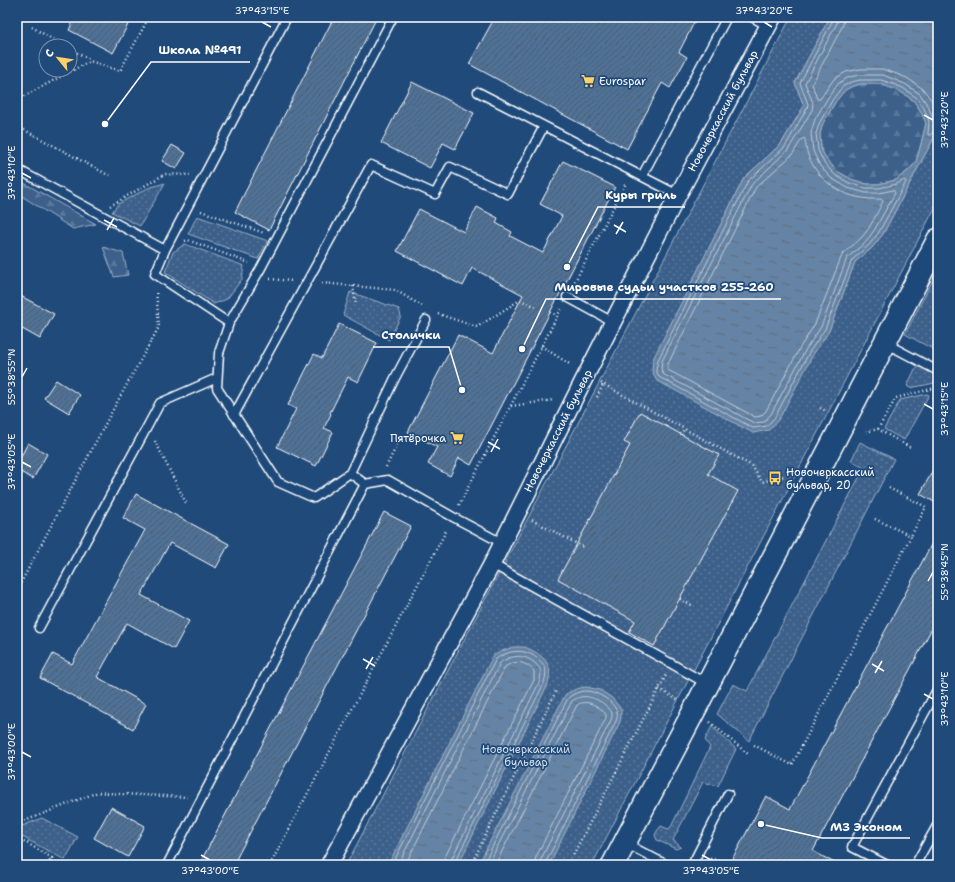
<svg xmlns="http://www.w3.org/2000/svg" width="955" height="882" font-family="'Shantell Sans',sans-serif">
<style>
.green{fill:url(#green-dots);stroke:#9eb0c5}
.forest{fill:url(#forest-firs);stroke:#9eb0c5}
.water{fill:url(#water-ripples);stroke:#a3b5c8;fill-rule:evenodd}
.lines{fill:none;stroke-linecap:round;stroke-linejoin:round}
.shore{stroke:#c1cddb;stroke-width:1}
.building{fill:url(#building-hatch);stroke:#fff}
.lane-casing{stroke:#fff;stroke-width:11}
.street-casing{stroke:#fff;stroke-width:19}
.secondary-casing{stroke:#fff;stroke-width:25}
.path{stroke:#fff;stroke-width:2.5;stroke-dasharray:1 3;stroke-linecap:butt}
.lane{stroke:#1f4a7a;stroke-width:8}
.street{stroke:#1f4a7a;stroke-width:16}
.secondary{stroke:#1f4a7a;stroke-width:22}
.ticks{fill:none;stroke:#fff;stroke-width:1.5}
.labels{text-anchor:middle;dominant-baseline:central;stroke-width:3.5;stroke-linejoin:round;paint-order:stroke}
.poi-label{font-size:11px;fill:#fff;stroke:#1f4a7a;text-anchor:start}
.street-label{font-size:11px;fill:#fff;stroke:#1f4a7a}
.park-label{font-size:11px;fill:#d8dfe8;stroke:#1f4a7a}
.leader{fill:none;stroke:#fff;stroke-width:1.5}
.callout-dot{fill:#fff;stroke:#1f4a7a;stroke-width:1.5}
.callout-label{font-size:12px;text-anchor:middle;font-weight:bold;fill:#fff;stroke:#1f4a7a;stroke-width:3.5;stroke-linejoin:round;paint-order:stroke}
.neatline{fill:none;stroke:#fff;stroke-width:1.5}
.ticks-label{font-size:10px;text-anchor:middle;fill:#fff}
</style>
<defs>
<pattern id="green-dots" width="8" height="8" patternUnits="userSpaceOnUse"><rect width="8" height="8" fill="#3c618b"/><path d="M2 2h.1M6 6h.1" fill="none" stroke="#59799c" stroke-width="1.8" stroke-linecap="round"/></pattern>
<pattern id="forest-firs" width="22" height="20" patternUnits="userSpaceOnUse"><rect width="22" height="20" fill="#3c618b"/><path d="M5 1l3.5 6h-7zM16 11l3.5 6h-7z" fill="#59799c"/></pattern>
<pattern id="water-ripples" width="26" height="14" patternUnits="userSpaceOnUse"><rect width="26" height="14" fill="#6583a4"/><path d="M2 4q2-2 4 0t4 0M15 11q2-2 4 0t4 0" fill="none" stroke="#5b6d81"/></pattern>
<pattern id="building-hatch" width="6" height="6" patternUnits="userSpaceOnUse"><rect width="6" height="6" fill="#507197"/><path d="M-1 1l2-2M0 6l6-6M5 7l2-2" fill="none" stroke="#4e5b6a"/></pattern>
</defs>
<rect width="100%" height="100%" fill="#1f4a7a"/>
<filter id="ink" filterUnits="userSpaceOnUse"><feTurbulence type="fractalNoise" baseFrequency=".025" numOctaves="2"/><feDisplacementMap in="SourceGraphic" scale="8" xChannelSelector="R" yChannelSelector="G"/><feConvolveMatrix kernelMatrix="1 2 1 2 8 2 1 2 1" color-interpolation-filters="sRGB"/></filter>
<g filter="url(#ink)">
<path class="green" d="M 791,17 L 830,17 L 795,83 L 804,106 L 781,144 L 744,178 L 654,359 L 814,353 L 829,331 L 855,262 L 872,248 L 883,234 L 938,130 L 938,202 L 592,865 L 346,865 Z
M 165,183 L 140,226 L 112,212 L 118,204 L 148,188 Z
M 197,216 L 268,241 L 258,259 L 188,234 Z
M 185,244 L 244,266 L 242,279 L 227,299 L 214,304 L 165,272 L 173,252 Z
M 938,270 L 938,352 L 905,334 Z
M 350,292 L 399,309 L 401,316 L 389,340 L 343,315 Z
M 919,367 L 924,368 L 938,375 L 935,383 L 910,388 L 907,386 L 915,369 Z
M 927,394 L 929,395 L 904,440 L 884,429 L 900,400 Z
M 860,442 L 894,459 L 749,741 L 717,714 L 733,684 L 747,691 L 864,468 L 851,461 Z
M 712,726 L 736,749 L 718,786 L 703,782 L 673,840 L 681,847 L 676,849 L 657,840 L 655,835 L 657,831 L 661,826 L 668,829 L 671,827 L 710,747 L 705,740 Z
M 42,818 L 78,837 L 65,860 L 17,834 L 17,828 Z"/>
<path class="forest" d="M 861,84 L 881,84 L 901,92 L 914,101 L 920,110 L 926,123 L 921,144 L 916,162 L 910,169 L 896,180 L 878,184 L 866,184 L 851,179 L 837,171 L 827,160 L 821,149 L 820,134 L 823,123 L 836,101 L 845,90 L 853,86 Z
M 17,179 L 96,224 L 73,229 L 17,193 Z
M 103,247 L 123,253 L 128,275 L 114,277 Z"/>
<path class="water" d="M 830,17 L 938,17 L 938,130 L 883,234 L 872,248 L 855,262 L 829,331 L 814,353 L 779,419 L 769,430 L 753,433 L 656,380 L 652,370 L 653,359 L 744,178 L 781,144 L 804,106 L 795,83 ZM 861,84 L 881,84 L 901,92 L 914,101 L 920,110 L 926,123 L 921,144 L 916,162 L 910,169 L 896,180 L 878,184 L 867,184 L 851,179 L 837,171 L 827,160 L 821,149 L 820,134 L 823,123 L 836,101 L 845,90 L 853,86 Z
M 513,647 C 516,647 520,647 523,647 C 531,648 545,657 548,665 C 551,671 549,678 548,684 L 458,865 L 388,865 L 493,656 L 502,651 Z
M 586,687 L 600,690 L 612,698 L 621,709 L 621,715 L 620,722 L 549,865 L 478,865 L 565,695 C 572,690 578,688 586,687 Z"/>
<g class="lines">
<path class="shore" d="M 833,17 L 833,20 L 800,83 L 808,104 L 807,108 L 785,147 L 748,181 L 658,360 L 656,370 L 659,377 L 753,428 L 767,426 L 775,417 L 810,351 L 825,329 L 852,260 L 869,245 L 879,232 L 906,182 L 905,180 L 904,180 L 897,184 L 879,188 L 866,188 L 849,183 L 835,175 L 824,163 L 818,150 L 816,133 L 820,122 L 833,99 L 842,87 L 851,82 L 860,80 L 881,80 L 893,84 L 903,88 L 917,98 L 924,108 L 929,121 L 928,133 L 928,135 L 931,135 L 934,130 L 938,130
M 838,17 L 837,23 L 805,83 L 813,103 L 812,110 L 788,150 L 752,184 L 662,361 L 661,369 L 663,374 L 754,423 L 764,422 L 771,414 L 806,349 L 821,327 L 847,258 L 866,242 L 875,229 L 895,193 L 894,191 L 893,190 L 879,193 L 866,193 L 848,188 L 831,178 L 820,166 L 813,151 L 811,133 L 815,119 L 829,96 L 839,83 L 849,77 L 860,75 L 883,75 L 905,84 L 920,94 L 928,106 L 935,123 L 938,124
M 844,17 L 843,25 L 812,84 L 817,99 L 820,99 L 834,79 L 846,72 L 860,69 L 882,69 L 897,74 L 907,78 L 923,89 L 933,102 L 938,114
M 802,139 L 804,138 L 805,140 C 806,145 806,150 808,155 C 820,186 850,201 881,199 L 883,201 C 877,213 871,227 862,237 C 856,244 848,248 842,255 L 815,324 L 801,346 L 766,411 L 761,416 L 755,417 L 668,370 L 667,368 L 668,364 L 756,187 L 792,155 Z
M 392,865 L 496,659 C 509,650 524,648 537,658 C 540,661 544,664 545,667 C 547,672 545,678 544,683 L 455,862 L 455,865
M 398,865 L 500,663 C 512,654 525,654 536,664 C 536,665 540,668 540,669 C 542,672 540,678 540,681 L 451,860 L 450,865
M 405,865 L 505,667 C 516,659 526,662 534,671 L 534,680 L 445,857 L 444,865
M 483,865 L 568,698 C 573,694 579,691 586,691 C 596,691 614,701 617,712 C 618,715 617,718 616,721 L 546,862 L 545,865
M 488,865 L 572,701 C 583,693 594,697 604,704 C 607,706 611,710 612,713 C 612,715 612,718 611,720 L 541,859 L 540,865
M 495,865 L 577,705 C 587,699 597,705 605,713 L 606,715 L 606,718 L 536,857 L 534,865"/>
</g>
<path class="building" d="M 75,17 L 132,17 L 113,53 L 69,30 Z
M 334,17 L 377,17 L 269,230 L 235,212 Z
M 495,17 L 697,17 L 679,52 L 687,57 L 670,88 L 662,83 L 627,149 L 469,64 Z
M 412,82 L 474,113 L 455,149 L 443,143 L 430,168 L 381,143 Z
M 172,145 L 186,153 L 176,169 L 162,161 Z
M 563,161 L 615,187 L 471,465 L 459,458 L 450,476 L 428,464 L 437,447 L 408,432 L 458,335 L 493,353 L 523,295 L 472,268 L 463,286 L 397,251 L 419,209 L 464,232 L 477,207 L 498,218 L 496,223 L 512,232 L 510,236 L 543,253 L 562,216 L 540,204 Z
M 17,294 L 54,314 L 40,339 L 17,326 Z
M 339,324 L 377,343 L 358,382 L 348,377 L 330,413 L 331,414 L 324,428 L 333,432 L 316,466 L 277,447 L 296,409 L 288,405 L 314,354 L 322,358 Z
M 56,380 L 80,395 L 69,413 L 44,398 Z
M 640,412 L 719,455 L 708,474 L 738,491 L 654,646 L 629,632 L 635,621 L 558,579 L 630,445 L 624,442 Z
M 28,443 L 47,454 L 33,479 L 17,470 L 17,464 Z
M 938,461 L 938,504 L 920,494 Z
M 136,494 L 229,544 L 216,568 L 170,543 L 141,595 L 189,621 L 174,649 L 127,623 L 97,677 L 146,704 L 133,729 L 40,678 L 53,654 L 72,664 L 145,530 L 123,518 Z
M 384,512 L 411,526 L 233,865 L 199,865 Z
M 938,532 L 938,617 L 813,851 L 838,865 L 729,865 L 766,796 L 790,809 Z
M 111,807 L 145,826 L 128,857 L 94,838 Z"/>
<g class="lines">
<g class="lane-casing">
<path id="lane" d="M 393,17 L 261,268 L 229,323 L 219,353 L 217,388 L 278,482 L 314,498 L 350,473 L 365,484 L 388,480 L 453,517 L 502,543
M 752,17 L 768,26
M 478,92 L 678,195
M 17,169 L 165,250
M 642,176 L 727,17
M 567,297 L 613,322
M 229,323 L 155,274 L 165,250 L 287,17
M 885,343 L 938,371
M 234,415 L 371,165 L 435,194 L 450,167 L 508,194 L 544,126
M 350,473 L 395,378 L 426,320
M 492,564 L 672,664 L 707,684
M 39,628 L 160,403 L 217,378
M 625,843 L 667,865
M 167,865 L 365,484
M 692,865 L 728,794
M 887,865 L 852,847 L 938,688
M 915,865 L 938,824"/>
</g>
<g class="street-casing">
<path id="street" d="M 329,865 L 492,564 L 575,397 L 613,322 L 678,195 L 773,17"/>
</g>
<g class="secondary-casing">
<path id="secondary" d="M 613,865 L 695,709 L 938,240"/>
</g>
<path class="path" d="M 32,27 L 64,46
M 70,49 L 90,60
M 17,100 L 90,61 L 120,71 L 149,17
M 17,126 L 110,176
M 110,206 L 165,174 L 190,175
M 201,211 L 264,233
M 185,241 L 188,240 L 249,263
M 270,279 L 293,281
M 322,283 L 395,290 L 422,306
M 573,285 L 626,183
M 353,286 L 356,305
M 550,312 L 557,315
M 438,314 L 477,327 L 520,300 L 537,307
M 541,346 L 571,365
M 601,383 L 752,466 L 762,482 L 784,476
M 597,397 L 603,385
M 511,406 L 554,400
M 820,408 L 826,411
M 878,429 L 896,398 L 938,387
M 866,432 L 878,429 L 911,448
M 681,435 L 684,429
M 155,441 L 187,505
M 386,467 L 400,439
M 889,488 L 926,507 L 911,536
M 459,505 L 561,309
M 532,520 L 585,548
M 17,590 L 116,404 L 159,327 L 156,290
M 680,599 L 693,606
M 659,689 L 678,700
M 710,722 L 749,755
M 754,745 L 792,765 L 911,536 L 873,518
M 17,824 L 98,792 L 120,794 L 187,797
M 17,837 L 52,858 L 47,865
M 710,859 L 731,861
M 711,859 L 712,865
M 270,865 L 447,529
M 471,865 L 557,689
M 568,865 L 666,675"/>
<use href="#lane" class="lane"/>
<use href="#street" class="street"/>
<use href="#secondary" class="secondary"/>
</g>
</g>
<path class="ticks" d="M 262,22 L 271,27M 764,22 L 772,27M 924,115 L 933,120M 22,173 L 31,178M 104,220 L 117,227M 614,225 L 626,232M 107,230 L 114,218M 616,234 L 623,222M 22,377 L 27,368M 924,404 L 933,409M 488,442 L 500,449M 491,452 L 498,439M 22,462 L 31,467M 928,581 L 933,572M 363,659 L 375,666M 872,664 L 884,671M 366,669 L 373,657M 875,673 L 882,661M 924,694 L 933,699M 22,752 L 31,757M 201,855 L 210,860M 702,855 L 711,860"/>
<defs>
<g id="supermarket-bare" transform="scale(1.08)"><path d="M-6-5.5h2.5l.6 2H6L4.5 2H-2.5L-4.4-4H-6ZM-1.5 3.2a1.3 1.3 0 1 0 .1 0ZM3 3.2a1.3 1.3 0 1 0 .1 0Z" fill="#ffd166" stroke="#1f4a7a" stroke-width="2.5" paint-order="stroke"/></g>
<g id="bus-bare" transform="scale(1.08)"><path d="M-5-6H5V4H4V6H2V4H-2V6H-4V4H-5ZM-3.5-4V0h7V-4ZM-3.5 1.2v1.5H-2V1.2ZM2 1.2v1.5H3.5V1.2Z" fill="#ffd166" stroke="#1f4a7a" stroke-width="2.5" paint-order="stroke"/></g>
</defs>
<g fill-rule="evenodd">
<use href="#supermarket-bare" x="588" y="81"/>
<use href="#supermarket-bare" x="457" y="438"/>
<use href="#bus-bare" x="775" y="478"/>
</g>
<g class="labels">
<g class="poi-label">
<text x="599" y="81">Eurospar</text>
<text x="446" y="438" text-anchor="end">Пятёрочка</text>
<text x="786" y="472">Новочеркасский<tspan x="786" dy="13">бульвар, 20</tspan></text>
</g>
<g class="street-label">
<text transform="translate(723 111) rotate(-62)">Новочеркасский бульвар</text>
<text transform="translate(558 431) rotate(-63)">Новочеркасский бульвар</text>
</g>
<g class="park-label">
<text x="526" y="749">Новочеркасский<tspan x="526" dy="13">бульвар</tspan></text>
</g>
</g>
<path class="leader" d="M105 124L151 62H250M567 267L598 207H685M522 349L546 299H781M462 390L449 347H373M761 824L822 838H910"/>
<g class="callout-dot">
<circle cx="105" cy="124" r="4"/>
<circle cx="567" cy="267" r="4"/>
<circle cx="522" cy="349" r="4"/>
<circle cx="462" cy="390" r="4"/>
<circle cx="761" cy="824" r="4"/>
</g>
<g class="callout-label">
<text x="200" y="54">Школа №491</text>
<text x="641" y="199">Куры гриль</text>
<text x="664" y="291">Мировые судьи участков 255-260</text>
<text x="411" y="339">Столички</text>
<text x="866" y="831">МЗ Эконом</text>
</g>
<rect width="955" height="882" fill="none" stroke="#1f4a7a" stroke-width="44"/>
<g transform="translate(58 58) rotate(300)"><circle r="19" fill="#1f4a7a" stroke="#7992af"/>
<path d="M0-3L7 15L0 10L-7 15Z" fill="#ffd166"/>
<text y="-6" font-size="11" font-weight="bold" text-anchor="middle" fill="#ffffff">С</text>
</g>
<rect x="22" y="22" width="911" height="838" class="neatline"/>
<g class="ticks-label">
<text x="262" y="14">37°43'15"E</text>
<text x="764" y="14">37°43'20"E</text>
<text transform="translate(944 120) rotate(-90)" y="4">37°43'20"E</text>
<text transform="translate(11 173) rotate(-90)" y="4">37°43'10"E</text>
<text transform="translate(11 377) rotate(-90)" y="4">55°38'55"N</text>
<text transform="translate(944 409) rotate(-90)" y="4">37°43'15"E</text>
<text transform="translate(11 462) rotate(-90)" y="4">37°43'05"E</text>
<text transform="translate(944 572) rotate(-90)" y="4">55°38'45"N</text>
<text transform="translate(944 699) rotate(-90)" y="4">37°43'10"E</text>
<text transform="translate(11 752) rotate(-90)" y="4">37°43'00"E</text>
<text x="210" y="874">37°43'00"E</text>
<text x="711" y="874">37°43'05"E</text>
</g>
</svg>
